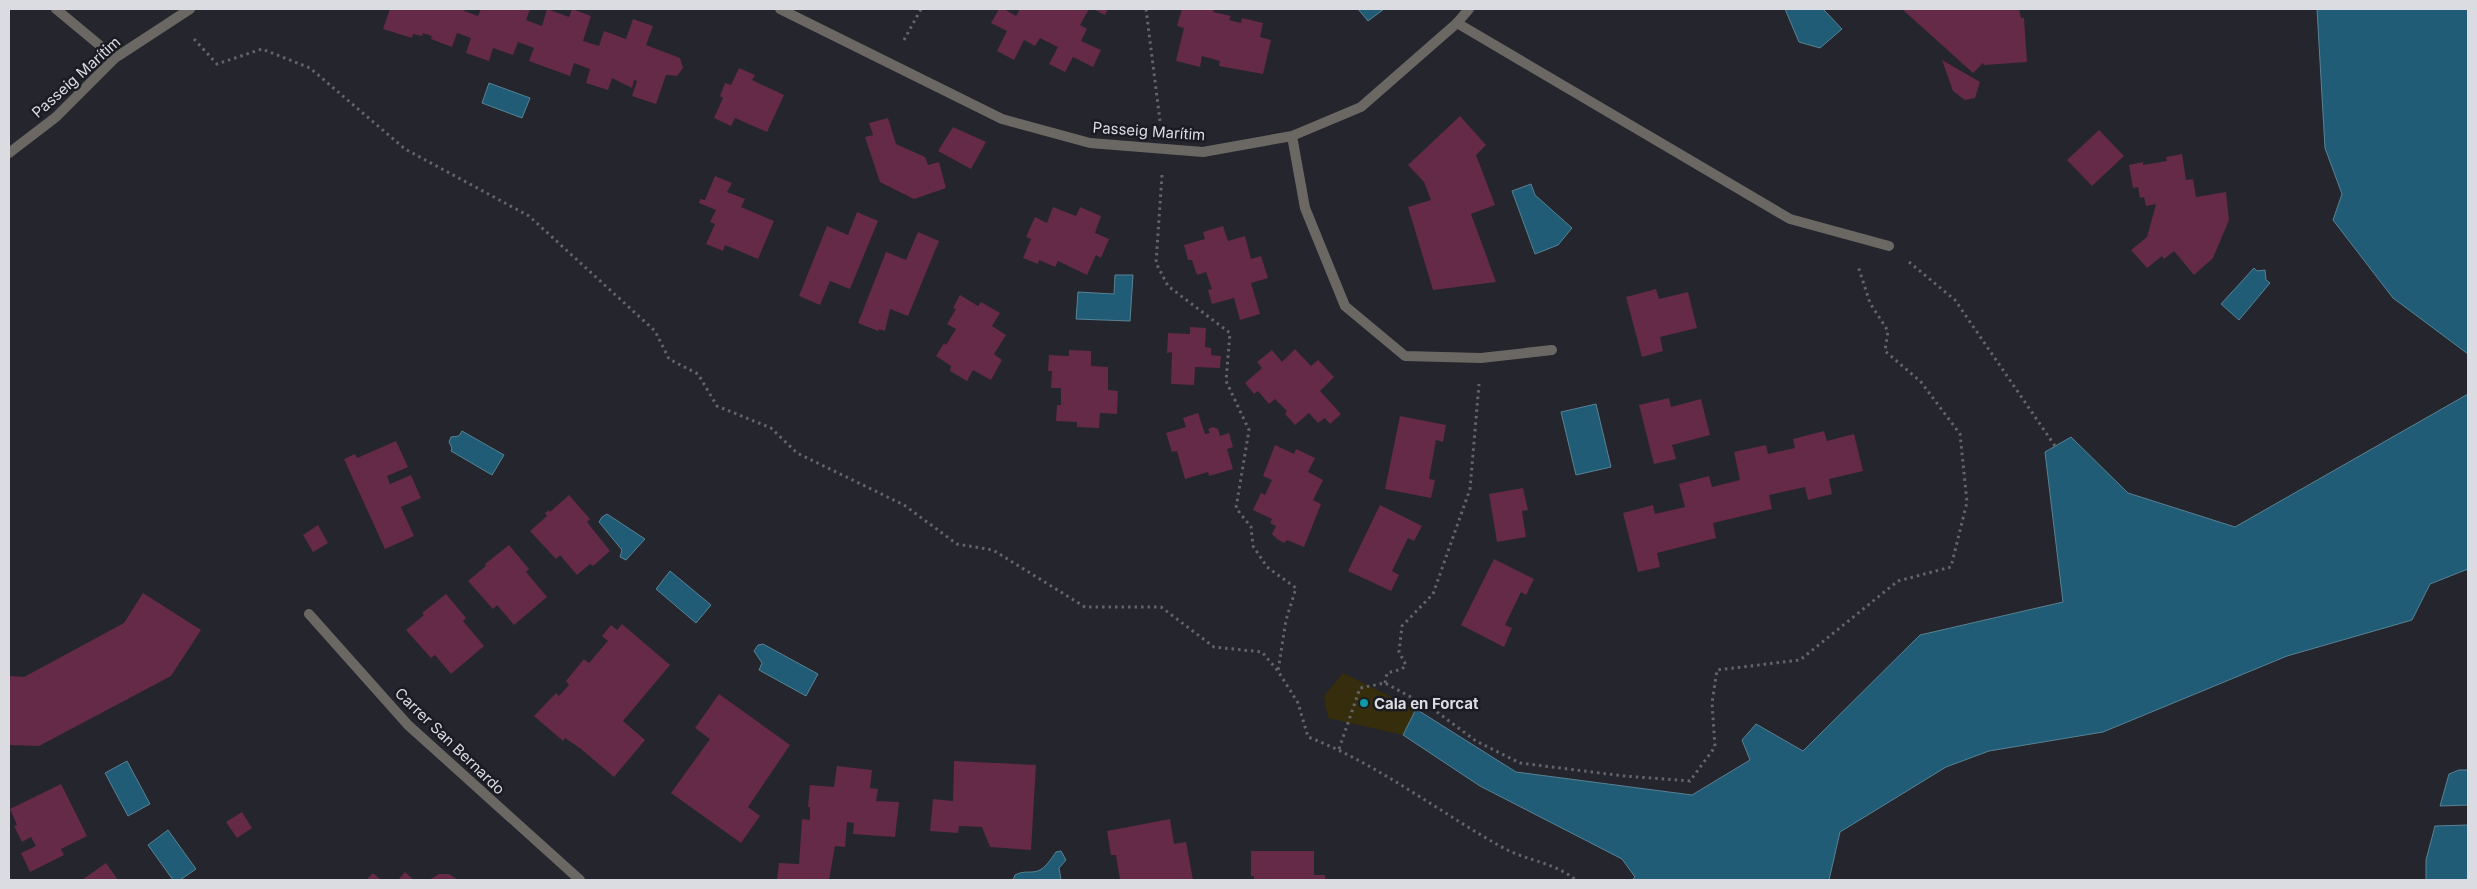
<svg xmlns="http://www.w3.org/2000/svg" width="2477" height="889" font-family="Inter,sans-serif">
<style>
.sand{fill:#352d0c}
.water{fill:#205c75;stroke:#588295}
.building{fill:#642a48}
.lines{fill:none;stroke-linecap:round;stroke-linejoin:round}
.path{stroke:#64656c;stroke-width:3;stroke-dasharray:2.5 4;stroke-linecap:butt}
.lane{stroke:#6b6864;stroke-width:10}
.street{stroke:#6b6864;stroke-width:10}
.culture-dot{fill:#0f9aa8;stroke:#1b1c23;stroke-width:2}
.labels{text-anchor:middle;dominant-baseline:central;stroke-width:5;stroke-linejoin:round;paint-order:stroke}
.street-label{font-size:15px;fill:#dbdce1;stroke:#1b1c23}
.poi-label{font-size:15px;font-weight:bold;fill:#dbdce1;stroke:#1b1c23;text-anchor:start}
</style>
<rect width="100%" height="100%" fill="#24252d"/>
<path class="sand" d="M 1343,673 L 1416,709 L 1403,735 L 1328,718 L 1324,696 Z"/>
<path class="water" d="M 1358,9 L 1384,9 L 1368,21 Z
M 1785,9 L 1823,9 L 1842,29 L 1820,48 L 1799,42 Z
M 2317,9 L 2468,9 L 2468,354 L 2393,298 L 2333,220 L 2342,194 L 2325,148 Z
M 489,83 L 530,98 L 522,118 L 482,103 Z
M 1531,184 L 1535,195 L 1572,228 L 1558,245 L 1535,254 L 1512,191 Z
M 2254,268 L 2257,271 L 2265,270 L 2266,280 L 2270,283 L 2239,320 L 2221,304 Z
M 1115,275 L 1133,275 L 1130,321 L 1076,319 L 1078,292 L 1114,294 Z
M 2468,394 L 2468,569 L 2430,584 L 2412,620 L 2287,656 L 2103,732 L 1989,751 L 1946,767 L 1840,832 L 1829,880 L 1632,880 L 1635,877 L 1622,859 L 1480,786 L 1403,735 L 1416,709 L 1516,772 L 1692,795 L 1750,760 L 1742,740 L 1756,724 L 1803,751 L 1920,635 L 2063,602 L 2045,452 L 2071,437 L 2128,493 L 2235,527 Z
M 1596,404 L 1611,467 L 1576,475 L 1561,412 Z
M 462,431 L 504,455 L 492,475 L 451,451 L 452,448 L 449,442 L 451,437 L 459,436 Z
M 607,514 L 645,539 L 626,560 L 620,557 L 622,550 L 599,522 L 602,517 Z
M 670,571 L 711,605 L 696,623 L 656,589 Z
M 763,644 L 818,674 L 806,696 L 759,670 L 762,663 L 754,651 L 758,645 Z
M 127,761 L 150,804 L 128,816 L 105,773 Z
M 2459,770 L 2468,770 L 2468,805 L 2440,806 L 2449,774 Z
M 2468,825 L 2468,880 L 2426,880 L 2426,860 L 2435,826 Z
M 168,830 L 196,869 L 180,880 L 173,880 L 148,845 Z
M 1061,851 L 1066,860 L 1059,868 L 1061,880 L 1013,880 L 1015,875 C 1021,872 1025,872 1032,872 C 1044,872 1050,860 1056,852 Z"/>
<path class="building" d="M 390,9 L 465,9 L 464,11 L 478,16 L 481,9 L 530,9 L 526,20 L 542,26 L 547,9 L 569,17 L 572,9 L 591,16 L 583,41 L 599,46 L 604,31 L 626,39 L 633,19 L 653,26 L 646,45 L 680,58 L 683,68 L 677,76 L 666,75 L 656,104 L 632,96 L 637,81 L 634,80 L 632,88 L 612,78 L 608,90 L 586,83 L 590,69 L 574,63 L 570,76 L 529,61 L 534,48 L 518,42 L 513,55 L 493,48 L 489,61 L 466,53 L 471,38 L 457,33 L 452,47 L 431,39 L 432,36 L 423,33 L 422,36 L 413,34 L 412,38 L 383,29 Z
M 999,9 L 1004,9 L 1016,16 L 1020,9 L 1089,9 L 1080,25 L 1087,29 L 1081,41 L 1101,50 L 1093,67 L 1073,57 L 1065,72 L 1049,64 L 1058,47 L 1040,38 L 1035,46 L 1024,40 L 1014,60 L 997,51 L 1007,31 L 991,23 Z
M 1093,9 L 1108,9 L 1105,15 Z
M 1182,9 L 1214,9 L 1213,12 L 1231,16 L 1229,20 L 1241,23 L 1242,18 L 1263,23 L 1260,37 L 1271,40 L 1263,74 L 1219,66 L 1220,61 L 1202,56 L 1200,67 L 1176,61 L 1184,28 L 1177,26 Z
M 1902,9 L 2019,9 L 2021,18 L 2024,18 L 2027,62 L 1984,65 L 1983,63 L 1973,73 Z
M 1942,60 L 1980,82 L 1975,98 L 1965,100 L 1953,91 Z
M 739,68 L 755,75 L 752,80 L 784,95 L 767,132 L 735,118 L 731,126 L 714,118 L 723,98 L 720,96 L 725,83 L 731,85 Z
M 1460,116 L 1486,145 L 1476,155 L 1495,205 L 1471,214 L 1496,282 L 1433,290 L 1408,207 L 1431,200 L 1424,182 L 1408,165 Z
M 888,118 L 896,144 L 925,157 L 928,165 L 939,162 L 946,188 L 914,199 L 880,182 L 865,137 L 873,135 L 869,123 Z
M 953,127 L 986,142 L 971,169 L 938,151 Z
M 2099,130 L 2124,156 L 2092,186 L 2067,160 Z
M 2182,154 L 2186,180 L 2193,179 L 2196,197 L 2226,192 L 2229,220 L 2213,258 L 2194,275 L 2174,251 L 2164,259 L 2162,256 L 2147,268 L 2131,250 L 2147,237 L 2156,204 L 2146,206 L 2144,197 L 2140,198 L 2138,187 L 2133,188 L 2129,165 L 2143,162 L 2143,165 L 2167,161 L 2166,157 Z
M 715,176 L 732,183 L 727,192 L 745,199 L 741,207 L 774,221 L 758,259 L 725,245 L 723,251 L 706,244 L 715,224 L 710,222 L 716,210 L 699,203 L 700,199 L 705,200 Z
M 1053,207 L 1076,216 L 1080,207 L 1101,216 L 1095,233 L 1109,239 L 1101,258 L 1096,255 L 1087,275 L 1058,261 L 1055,267 L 1039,260 L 1038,264 L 1023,258 L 1031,239 L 1026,237 L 1035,217 L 1047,223 Z
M 857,212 L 878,221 L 850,289 L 830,281 L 820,305 L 799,296 L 827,226 L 848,235 Z
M 1223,226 L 1228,241 L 1245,236 L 1251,259 L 1261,256 L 1268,278 L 1251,283 L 1260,314 L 1240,320 L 1234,298 L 1212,304 L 1208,290 L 1212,289 L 1206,272 L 1197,275 L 1192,260 L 1188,260 L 1184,245 L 1205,239 L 1203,232 Z
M 918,232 L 939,241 L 908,316 L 890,309 L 885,331 L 879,329 L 878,331 L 858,323 L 886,252 L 906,260 Z
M 1656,289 L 1659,299 L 1688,292 L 1697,328 L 1660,337 L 1663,351 L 1642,357 L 1626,297 Z
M 960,295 L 978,306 L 981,302 L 1000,313 L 992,326 L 1006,335 L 994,354 L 1002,360 L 991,380 L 973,370 L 967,381 L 950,371 L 951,366 L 936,356 L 944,343 L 946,345 L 956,329 L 947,324 L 956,309 L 953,308 Z
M 1190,327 L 1206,328 L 1205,347 L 1211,348 L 1211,355 L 1221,356 L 1220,368 L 1195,367 L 1194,385 L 1171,384 L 1172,352 L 1167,353 L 1168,333 L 1190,334 Z
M 1295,349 L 1311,366 L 1318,360 L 1334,377 L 1320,391 L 1341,414 L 1330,424 L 1325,418 L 1318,423 L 1309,413 L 1295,425 L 1285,414 L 1287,411 L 1275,399 L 1269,404 L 1258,391 L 1254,394 L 1245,383 L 1262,368 L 1257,362 L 1272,350 L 1282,362 Z
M 1069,350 L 1091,351 L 1091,366 L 1108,367 L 1108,390 L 1118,391 L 1117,414 L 1100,413 L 1099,428 L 1077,427 L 1077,422 L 1056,421 L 1057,405 L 1061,405 L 1061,388 L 1051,388 L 1052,371 L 1048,371 L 1049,355 L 1069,356 Z
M 1669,398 L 1671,407 L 1701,399 L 1710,435 L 1672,445 L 1676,459 L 1654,464 L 1639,405 Z
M 1198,413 L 1205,434 L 1210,433 L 1208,429 L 1213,427 L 1218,429 L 1220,436 L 1229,433 L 1233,447 L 1227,449 L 1233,469 L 1209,476 L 1208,472 L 1185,479 L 1177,451 L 1172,452 L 1166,433 L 1186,427 L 1183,418 Z
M 1400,416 L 1446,425 L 1443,442 L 1436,440 L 1429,479 L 1435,480 L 1431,498 L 1385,489 Z
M 1824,431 L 1827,441 L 1854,434 L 1863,471 L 1829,479 L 1832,494 L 1808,500 L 1805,487 L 1769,495 L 1772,509 L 1713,523 L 1716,538 L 1657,553 L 1660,567 L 1638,572 L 1623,513 L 1653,505 L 1655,514 L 1685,507 L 1679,484 L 1709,476 L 1712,487 L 1740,480 L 1734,452 L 1766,445 L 1768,454 L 1795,448 L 1793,439 Z
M 396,441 L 408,467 L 387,476 L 390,484 L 411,475 L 421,498 L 401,507 L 414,536 L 385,549 L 344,459 L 355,454 L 357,458 Z
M 1275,445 L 1294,454 L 1296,449 L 1315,458 L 1308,472 L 1323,480 L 1313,500 L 1321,504 L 1304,547 L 1287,540 L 1284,543 L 1277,539 L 1272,534 L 1276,526 L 1270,523 L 1272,519 L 1253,510 L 1261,493 L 1265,495 L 1272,480 L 1263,476 Z
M 1523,488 L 1528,510 L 1522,511 L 1526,537 L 1497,542 L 1489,494 Z
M 569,495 L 590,519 L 587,522 L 610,551 L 593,566 L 590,564 L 577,575 L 560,555 L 556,559 L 530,531 L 547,516 L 545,513 L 549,510 L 550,512 Z
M 1380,505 L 1422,526 L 1414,541 L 1408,538 L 1392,571 L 1399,575 L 1391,591 L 1348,571 Z
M 318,525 L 328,543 L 313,552 L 303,535 Z
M 509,545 L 529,569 L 526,572 L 547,597 L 514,625 L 497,605 L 493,609 L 468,581 L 486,566 L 485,564 Z
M 1494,559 L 1534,579 L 1526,595 L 1521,592 L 1505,625 L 1512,628 L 1504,647 L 1461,625 Z
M 143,593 L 201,630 L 171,676 L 39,746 L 9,745 L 9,676 L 24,677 L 124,623 Z
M 446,594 L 466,618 L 463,621 L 484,646 L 451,674 L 435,655 L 431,658 L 406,630 L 424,615 L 422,613 Z
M 622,624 L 670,665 L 623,721 L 645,740 L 614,777 L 581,749 L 565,738 L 563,741 L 534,716 L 556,693 L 559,696 L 569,685 L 566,681 L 584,659 L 589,663 L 606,643 L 608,641 L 602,636 L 611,625 L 617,630 Z
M 719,694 L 790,745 L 748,807 L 760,816 L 741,843 L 671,793 L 710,739 L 695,728 Z
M 954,761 L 1036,765 L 1031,850 L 990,847 L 982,827 L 959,826 L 958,833 L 930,831 L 933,799 L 953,801 Z
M 837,766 L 872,770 L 870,788 L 878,789 L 876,801 L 899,802 L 895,837 L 853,834 L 854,823 L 847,822 L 845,847 L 835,846 L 829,880 L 777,880 L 779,863 L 799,864 L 802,819 L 810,820 L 810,807 L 808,807 L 810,785 L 834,787 Z
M 61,784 L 87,836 L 61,849 L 64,855 L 30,872 L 21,853 L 36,846 L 31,837 L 22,842 L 14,826 L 17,825 L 10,809 Z
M 242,812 L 252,828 L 237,838 L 226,822 Z
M 1170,819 L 1174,844 L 1186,842 L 1193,880 L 1120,880 L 1116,855 L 1111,855 L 1107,831 Z
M 1251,851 L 1314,851 L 1314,875 L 1325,875 L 1325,880 L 1254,880 L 1254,876 L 1251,876 Z
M 106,863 L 118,880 L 82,880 Z
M 405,872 L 414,880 L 398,880 Z
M 373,873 L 381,880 L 366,880 Z
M 439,874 L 449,874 L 458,880 L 429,880 Z"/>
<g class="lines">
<path class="path" d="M 1146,9 L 1160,121
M 194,39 L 217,64 L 262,49 L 310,68 L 405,149 L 529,216 L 655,331 L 669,359 L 698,374 L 717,406 L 771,428 L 797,453 L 904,505 L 957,544 L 993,550 L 1085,607 L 1161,607 L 1214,647 L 1262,652 L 1278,671 L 1298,703 L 1308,737 C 1376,763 1436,810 1500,846 C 1525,861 1552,861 1576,880
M 904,40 L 921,9
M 1162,175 L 1156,263 L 1168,286 L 1230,333 L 1226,381 L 1249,430 L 1236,508 L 1251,527 L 1253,546 L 1267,567 L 1296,588 L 1286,620 L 1278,671
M 1909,262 L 1955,300 L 2055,446
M 1385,683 L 1387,673 L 1402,669 L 1406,665 L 1399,652 L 1402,626 L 1433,594 L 1470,489 L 1479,384
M 1339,749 L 1360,688 L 1385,683 L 1433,709 L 1476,741 L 1520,763 L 1624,776 L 1690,781 L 1715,747 L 1712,703 L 1717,670 L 1800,660 L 1898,581 L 1951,567 L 1967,502 L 1960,434 L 1921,382 L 1885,351 L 1888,331 L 1870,303 L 1858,266"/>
<path class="lane" d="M 1457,23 L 1790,219 L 1889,246"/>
<path class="street" d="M 56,9 L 115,58
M 780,9 L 1002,119 L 1090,143 L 1203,152 L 1292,136 L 1361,107 L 1457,23 L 1469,9
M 1292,136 L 1305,208 L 1345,306 L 1405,356 L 1481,358 L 1552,350
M 9,153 L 56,117 L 115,58 L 190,9
M 309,614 L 408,725 L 580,880"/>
</g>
<circle class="culture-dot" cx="1364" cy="703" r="5"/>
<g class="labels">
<g class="street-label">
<text transform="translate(76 77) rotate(-42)">Passeig Marítim</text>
<text transform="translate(1149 131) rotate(4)">Passeig Marítim</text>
<text transform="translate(450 741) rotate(44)">Carrer San Bernardo</text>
</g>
<g class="poi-label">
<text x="1374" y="703">Cala en Forcat</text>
</g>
</g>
<rect width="2477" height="889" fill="none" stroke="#dbdce1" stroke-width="20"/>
</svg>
